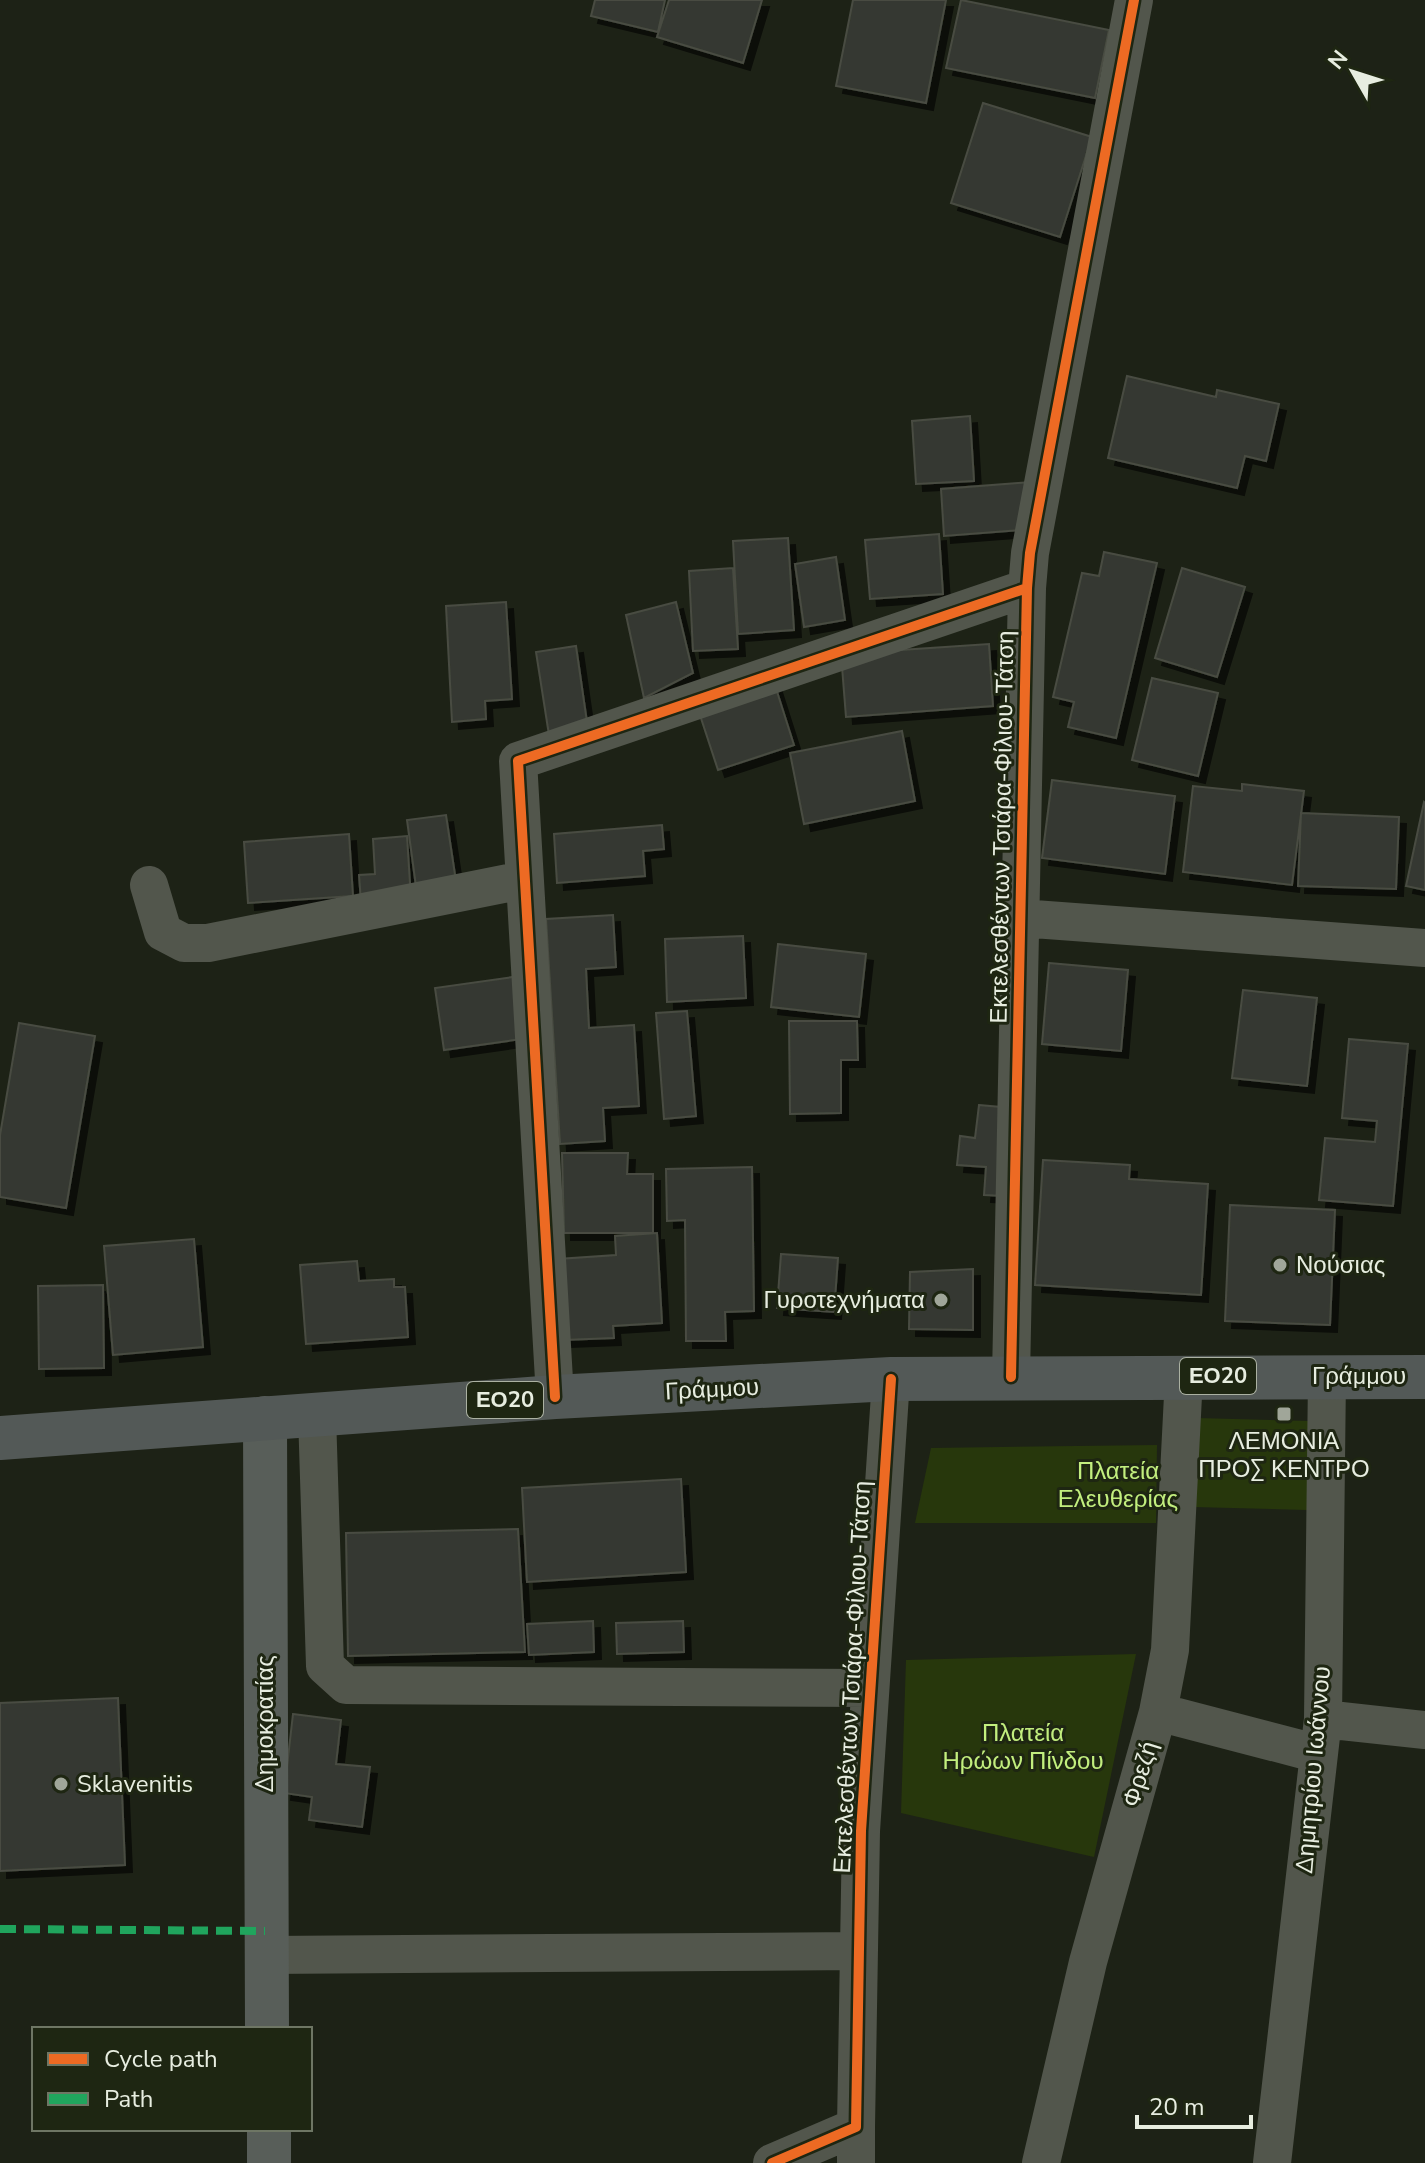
<svg xmlns="http://www.w3.org/2000/svg" width="1425" height="2163" font-family="'Nunito Sans',sans-serif">
<style>
.green{fill:#27370c}
.building{fill:#353930;stroke:#484c42;stroke-width:2;filter:url(#shadow)}
.lines{fill:none;stroke-linecap:round;stroke-linejoin:round}
.street{stroke:#52564c;stroke-width:38}
.secondary{stroke:#585e59;stroke-width:44}
.primary{stroke:#535957;stroke-width:44}
.quiet{stroke:#20a55d;stroke-width:8;stroke-dasharray:16 8;stroke-linecap:butt}
.cycleway-casing{stroke:#1e2612;stroke-width:15}
.cycleway{stroke:#ed6a23;stroke-width:10}
.poi-dot{fill:#a0a699;stroke:#1e2612;stroke-width:3}
.labels{text-anchor:middle;dominant-baseline:central;stroke-width:6;stroke-linejoin:round;paint-order:stroke}
.shield{fill:#1e2612;stroke:#abb1a2;stroke-width:2}
.shield-label{font-size:22px;font-weight:bold;fill:#e7ede0}
.street-label{font-size:24px;fill:#e7ede0;stroke:#1e2612}
.poi-label{font-size:24px;fill:#e7ede0;stroke:#1e2612;text-anchor:start}
.park-label{font-size:24px;fill:#c2ee7e;stroke:#1e2612}
</style>
<defs>
<filter id="shadow"><feDropShadow dx="7" dy="7" stdDeviation="0" flood-color="#0009"/></filter>
</defs>
<rect width="100%" height="100%" fill="#1d2216"/>
<path class="green" d="M 1196,1418 L 1310,1421 L 1307,1510 L 1193,1507 Z
M 1157,1445 L 1156,1523 L 915,1523 L 931,1448 Z
M 1136,1654 L 1094,1857 L 901,1813 L 906,1660 Z"/>
<path class="building" d="M 595,0 L 665,0 L 658,32 L 591,16 Z
M 669,0 L 762,0 L 743,63 L 657,37 Z
M 853,0 L 946,0 L 926,103 L 836,86 Z
M 961,0 L 1109,30 L 1095,98 L 946,68 Z
M 983,103 L 1092,137 L 1060,237 L 951,203 Z
M 1127,376 L 1216,397 L 1217,390 L 1279,404 L 1266,461 L 1245,456 L 1237,488 L 1108,458 Z
M 970,416 L 974,481 L 916,484 L 912,421 Z
M 1031,482 L 1034,529 L 944,536 L 941,489 Z
M 939,534 L 943,594 L 870,599 L 865,540 Z
M 788,538 L 794,630 L 738,634 L 733,541 Z
M 1104,552 L 1157,563 L 1116,738 L 1068,727 L 1074,702 L 1053,697 L 1082,573 L 1099,576 Z
M 836,557 L 845,620 L 804,627 L 795,564 Z
M 733,568 L 738,649 L 693,651 L 689,571 Z
M 1182,568 L 1245,587 L 1217,677 L 1155,658 Z
M 506,602 L 512,699 L 485,701 L 486,719 L 452,722 L 446,606 Z
M 676,602 L 693,673 L 644,698 L 626,615 Z
M 989,644 L 993,706 L 846,717 L 841,654 Z
M 576,646 L 588,729 L 549,735 L 536,652 Z
M 1152,678 L 1218,693 L 1198,776 L 1132,760 Z
M 773,679 L 794,745 L 718,770 L 696,703 Z
M 902,731 L 915,801 L 804,824 L 790,753 Z
M 1052,780 L 1175,796 L 1165,874 L 1042,858 Z
M 1242,784 L 1304,791 L 1292,885 L 1183,872 L 1193,786 L 1242,791 Z
M 1424,802 L 1425,803 L 1425,890 L 1406,886 Z
M 1301,813 L 1399,817 L 1396,889 L 1298,886 Z
M 446,815 L 457,888 L 417,894 L 407,820 Z
M 662,825 L 664,849 L 643,851 L 645,876 L 557,883 L 554,834 Z
M 349,834 L 353,896 L 248,903 L 244,842 Z
M 407,836 L 411,899 L 361,902 L 359,875 L 375,874 L 373,839 Z
M 613,915 L 616,967 L 586,969 L 589,1028 L 634,1025 L 639,1106 L 603,1108 L 605,1141 L 560,1144 L 546,919 Z
M 743,936 L 746,998 L 667,1002 L 665,939 Z
M 778,944 L 866,954 L 859,1017 L 771,1007 Z
M 1049,963 L 1128,970 L 1121,1051 L 1042,1044 Z
M 520,976 L 529,1038 L 444,1050 L 435,988 Z
M 1243,990 L 1317,998 L 1307,1086 L 1232,1078 Z
M 687,1011 L 696,1116 L 664,1119 L 656,1013 Z
M 789,1021 L 857,1021 L 858,1060 L 841,1060 L 841,1113 L 790,1114 Z
M 19,1023 L 95,1036 L 66,1208 L 0,1197 L 0,1135 Z
M 1349,1039 L 1408,1044 L 1393,1206 L 1319,1200 L 1325,1138 L 1375,1142 L 1377,1121 L 1342,1118 Z
M 979,1105 L 1012,1108 L 1004,1196 L 984,1195 L 986,1167 L 957,1165 L 960,1136 L 975,1138 Z
M 562,1153 L 628,1153 L 627,1174 L 653,1174 L 653,1233 L 564,1233 Z
M 1043,1160 L 1130,1165 L 1129,1179 L 1208,1184 L 1201,1295 L 1035,1285 Z
M 752,1167 L 754,1311 L 725,1312 L 726,1341 L 686,1341 L 685,1220 L 667,1221 L 666,1169 Z
M 1230,1205 L 1335,1210 L 1330,1325 L 1225,1321 Z
M 657,1233 L 662,1323 L 613,1326 L 614,1338 L 564,1340 L 558,1259 L 616,1255 L 615,1236 Z
M 194,1239 L 203,1347 L 113,1355 L 104,1246 Z
M 781,1254 L 838,1258 L 834,1312 L 777,1308 Z
M 357,1261 L 359,1281 L 394,1279 L 394,1287 L 405,1287 L 408,1337 L 306,1344 L 300,1265 Z
M 973,1269 L 973,1330 L 909,1329 L 910,1272 Z
M 103,1285 L 104,1368 L 39,1369 L 38,1286 Z
M 681,1479 L 686,1572 L 527,1582 L 522,1488 Z
M 518,1529 L 525,1652 L 348,1656 L 346,1533 Z
M 593,1621 L 594,1652 L 529,1655 L 527,1624 Z
M 683,1621 L 684,1652 L 617,1654 L 616,1623 Z
M 118,1698 L 125,1865 L 0,1871 L 0,1703 Z
M 293,1714 L 341,1720 L 336,1764 L 370,1767 L 362,1827 L 309,1820 L 312,1797 L 284,1793 Z"/>
<g class="lines">
<path class="street" d="M 149,885 L 163,932 L 184,943 L 208,943 L 523,880
M 1020,918 L 1425,948
M 1011,1377 L 1027,588 L 1030,553 L 1134,0
M 555,1397 L 518,761 L 1027,588
M 317,1415 L 325,1666 L 346,1685 L 869,1688
M 1158,1712 L 1319,1754
M 1323,1719 L 1425,1730
M 266,1955 L 859,1951
M 772,2163 L 856,2127 L 861,1831 L 891,1379
M 856,2163 L 856,2127
M 1041,2163 L 1088,1962 L 1158,1712 L 1170,1650 L 1184,1376
M 1272,2163 L 1323,1719 L 1327,1376"/>
<path class="secondary" d="M 265,1418 L 267,2029
M 269,2129 L 269,2163"/>
<path class="primary" d="M 0,1438 L 555,1397 L 891,1379 L 1425,1377"/>
<path class="quiet" d="M 0,1929 L 265,1931"/>
<g class="cycleway-casing">
<path id="cycleway" d="M 1011,1377 L 1027,588 L 1030,553 L 1134,0
M 555,1397 L 518,761 L 1027,588
M 772,2163 L 856,2127 L 861,1831 L 891,1379"/>
</g>
<use href="#cycleway" class="cycleway"/>
</g>
<g class="poi-dot">
<circle cx="1280" cy="1265" r="8"/>
<circle cx="941" cy="1300" r="8"/>
<rect x="1276" y="1406" width="16" height="16" rx="4"/>
<circle cx="61" cy="1784" r="8"/>
</g>
<g class="labels">
<g class="shield">
<rect x="1180" y="1358" width="76" height="36" rx="6"/>
<rect x="467" y="1382" width="76" height="36" rx="6"/>
</g>
<g class="shield-label">
<text x="1218" y="1376">ΕΟ20</text>
<text x="505" y="1400">ΕΟ20</text>
</g>
<g class="street-label">
<text transform="translate(1002 827) rotate(-89)">Εκτελεσθέντων Τσιάρα-Φίλιου-Τάτση</text>
<text x="1359" y="1376">Γράμμου</text>
<text transform="translate(712 1389) rotate(-3)">Γράμμου</text>
<text transform="translate(852 1677) rotate(-87)">Εκτελεσθέντων Τσιάρα-Φίλιου-Τάτση</text>
<text transform="translate(265 1724) rotate(-90)">Δημοκρατίας</text>
<text transform="translate(1313 1770) rotate(-85)">Δημητρίου Ιωάννου</text>
<text transform="translate(1140 1774) rotate(-73)">Φρεζή</text>
</g>
<g class="poi-label">
<text x="1296" y="1265">Νούσιας</text>
<text x="925" y="1300" text-anchor="end">Γυροτεχνήματα</text>
<text x="1284" y="1441" text-anchor="middle">ΛΕΜΟΝΙΑ<tspan x="1284" dy="28">ΠΡΟΣ ΚΕΝΤΡΟ</tspan></text>
<text x="77" y="1784">Sklavenitis</text>
</g>
<g class="park-label">
<text x="1118" y="1471">Πλατεία<tspan x="1118" dy="28">Ελευθερίας</tspan></text>
<text x="1023" y="1733">Πλατεία<tspan x="1023" dy="28">Ηρώων Πίνδου</tspan></text>
</g>
</g>
<rect x="32" y="2027" width="280" height="104" fill="#1e2612" stroke="#6e7664" stroke-width="2"/>
<rect x="48" y="2053" width="40" height="12" fill="#ed6a23" stroke="#6e7664" stroke-width="2"/>
<text x="104" y="2067" font-size="24" fill="#e7ede0">Cycle path</text>
<rect x="48" y="2093" width="40" height="12" fill="#20a55d" stroke="#6e7664" stroke-width="2"/>
<text x="104" y="2107" font-size="24" fill="#e7ede0">Path</text>
<g transform="translate(1353 72) rotate(309)" stroke="#1e2612" stroke-width="6" paint-order="stroke">
<path d="M0-6L14 30L0 20L-14 30Z" fill="#e7ede0"/>
<text y="-12" font-size="22" font-weight="bold" text-anchor="middle" fill="#e7ede0">N</text>
</g>
<path d="M1137 2115v12h114v-12" fill="none" stroke="#e7ede0" stroke-width="4"/>
<text x="1149" y="2115" font-size="24" fill="#e7ede0" stroke="#1e2612" stroke-width="6" paint-order="stroke">20 m</text>
</svg>
